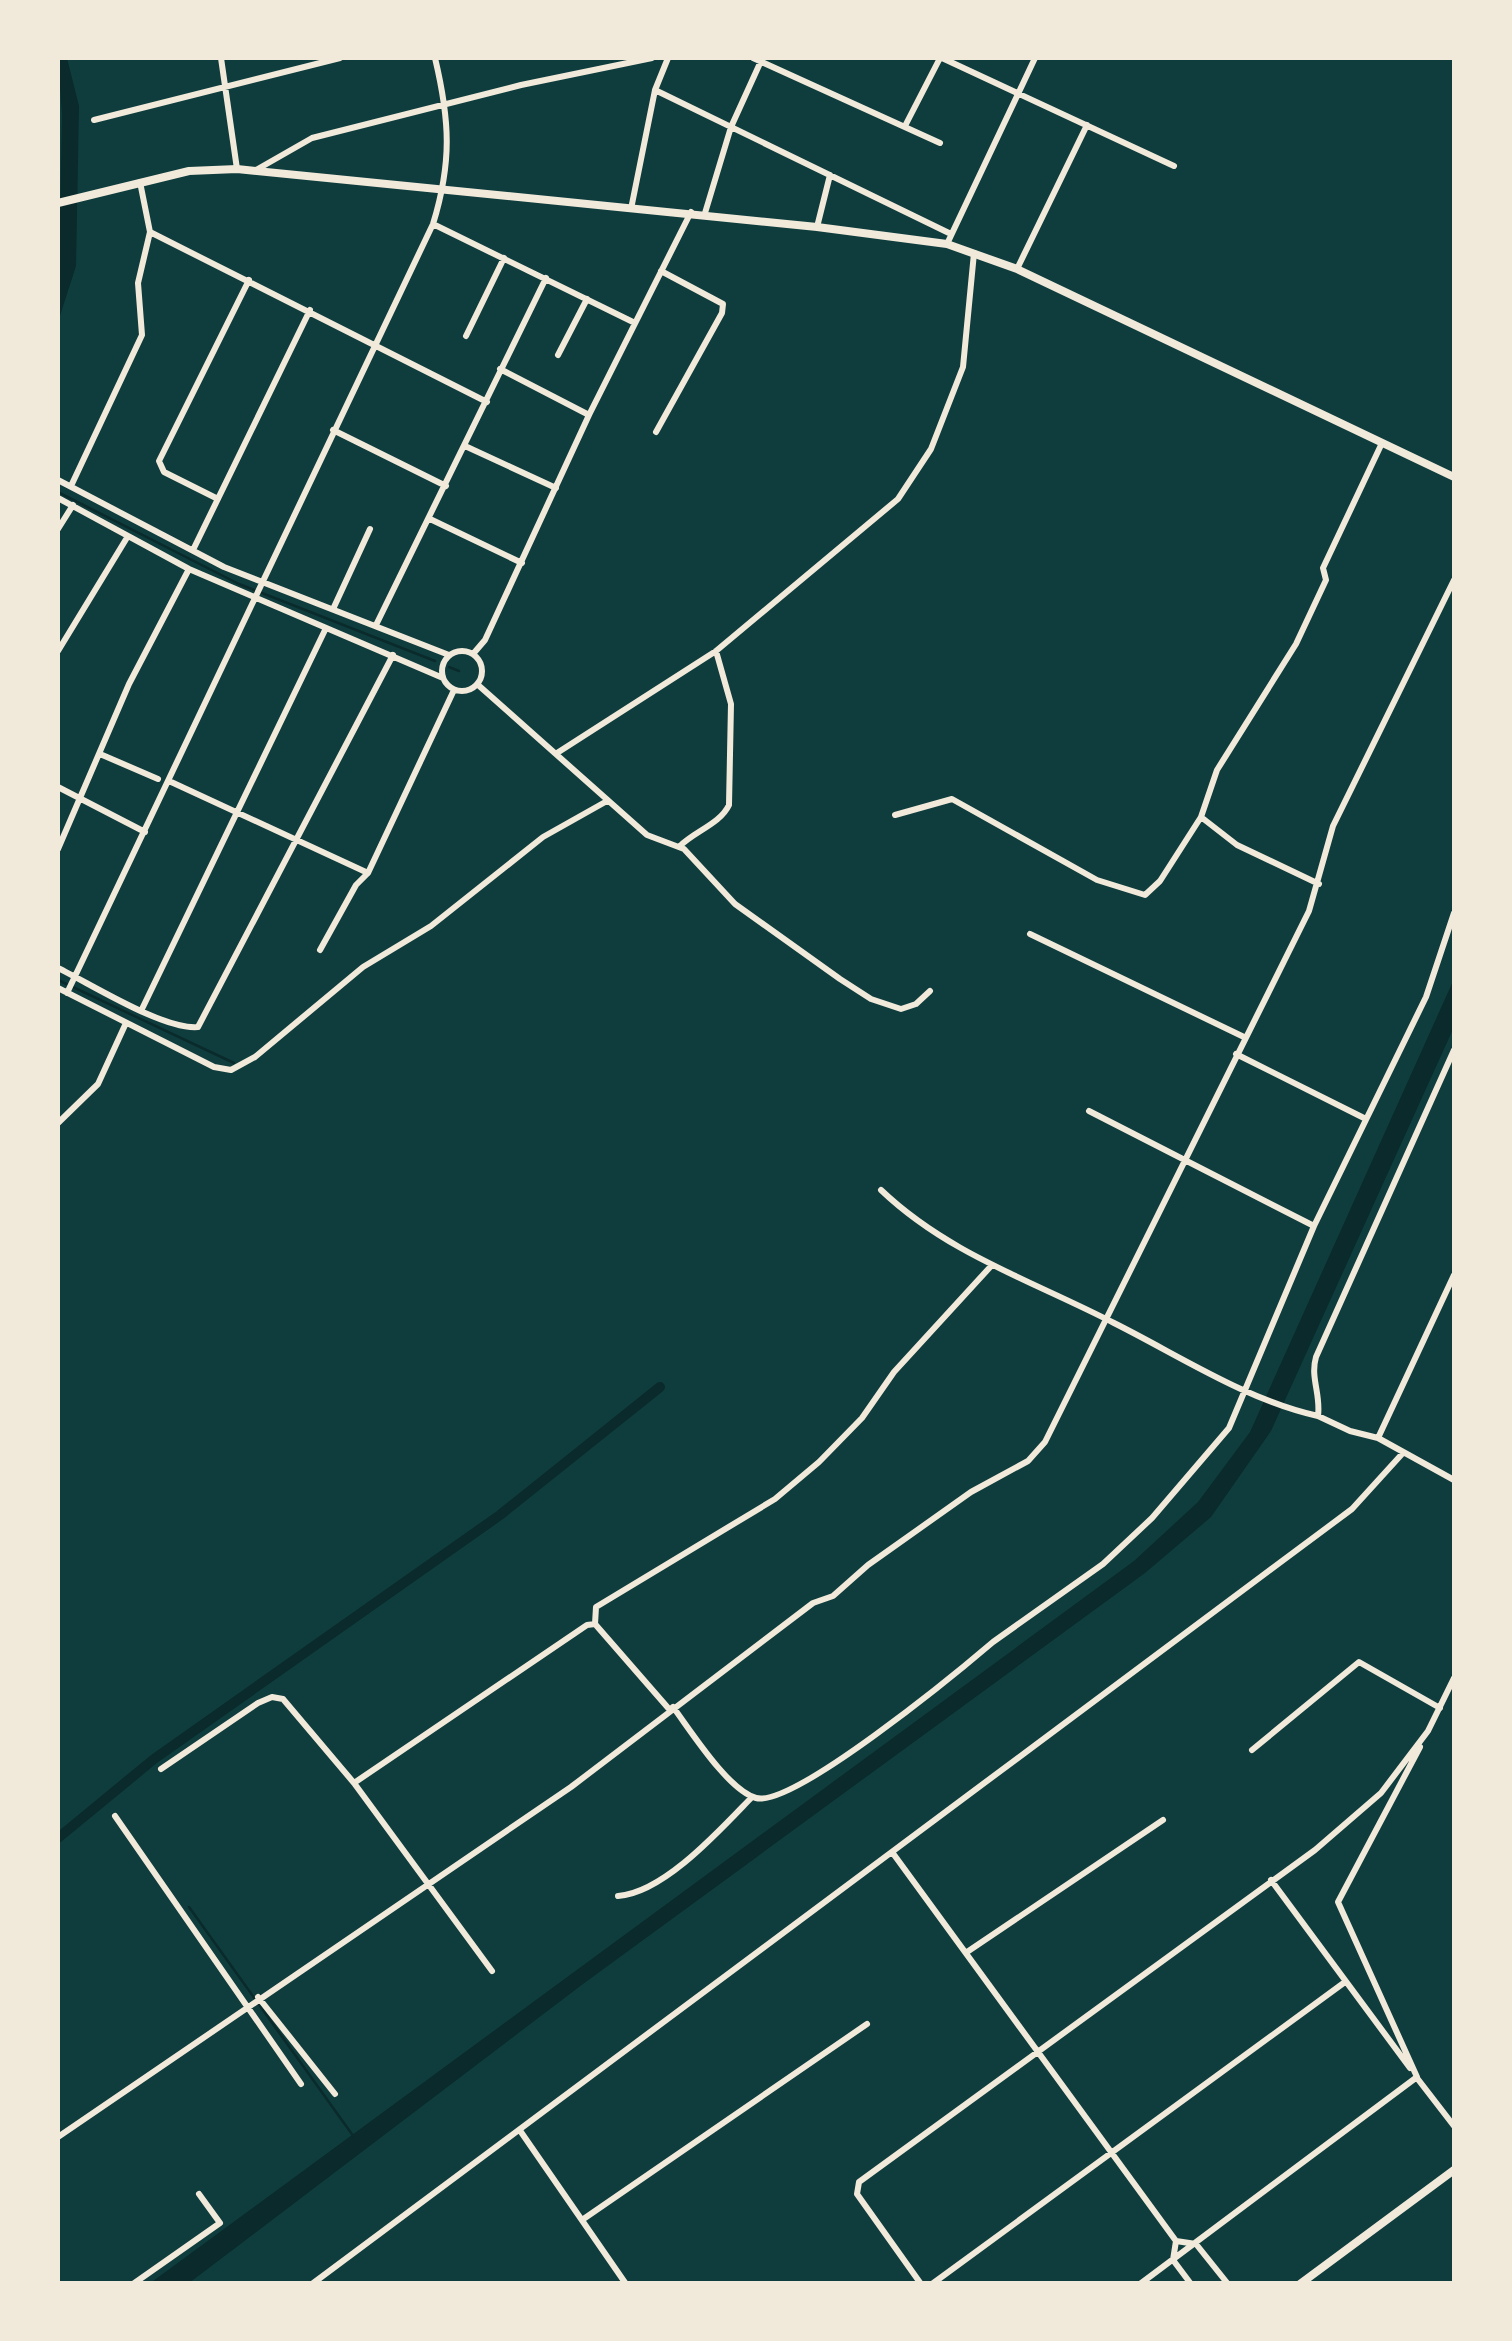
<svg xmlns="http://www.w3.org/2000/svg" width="1512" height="2341" font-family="Barlow,sans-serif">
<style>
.water{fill:#0a2a2b}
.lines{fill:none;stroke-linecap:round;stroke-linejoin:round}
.stream{stroke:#0a2a2b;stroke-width:2.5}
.canal{stroke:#0a2a2b;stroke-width:10}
.minor{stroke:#f1e9da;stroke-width:6}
.tertiary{stroke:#f1e9da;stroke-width:8}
</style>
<rect width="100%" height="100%" fill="#0f3d3e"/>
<path class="water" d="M 58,58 L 67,58 L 79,106 L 76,266 L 58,322 L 62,115 Z
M 1454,979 L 1454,1027 L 1271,1431 L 1211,1517 L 1145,1573 L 583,1984 L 189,2283 L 149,2284 L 1134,1561 L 1198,1502 L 1250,1432 Z"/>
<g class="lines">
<path class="stream" d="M 58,492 L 239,584 L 435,661
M 449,667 L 459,671
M 58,980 L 234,1063
M 189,1907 L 354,2137"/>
<path class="canal" d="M 58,1838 L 154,1759 L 500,1515 L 660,1387"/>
<path class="minor" d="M 221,58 L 237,169
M 753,58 L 940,143
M 942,58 L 1174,166
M 655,90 L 951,234
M 94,120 L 340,58
M 905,126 L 940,58
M 256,170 L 312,138 L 521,85 L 652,58
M 631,209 L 655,90 L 668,58
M 705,213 L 731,127 L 761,61
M 433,224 L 635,323
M 817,227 L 830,175
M 150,232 L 487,402
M 947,244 L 1035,58
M 1017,269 L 1087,125
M 466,336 L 504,258
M 558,355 L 587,299
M 500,369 L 589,415
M 333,430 L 446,486
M 656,432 L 722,313 L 723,304 L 661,271
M 465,446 L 556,488
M 58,480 L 224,567 L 449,655
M 71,486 L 142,335 L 138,283 L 150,232 L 140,182
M 58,498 L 189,569 L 443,678
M 218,499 L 164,472 L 159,461 L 249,280
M 430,519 L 522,563
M 58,529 L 73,505
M 193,550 L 310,310
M 334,607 L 370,529
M 376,625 L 546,278
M 58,651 L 128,536
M442 671a20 20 0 1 1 40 0a20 20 0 1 1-40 0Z
M 473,654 L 485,640 L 589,415 L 691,212
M 477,684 L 647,835 L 684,849 L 735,904 L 840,979 L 871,999 L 901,1009 L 916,1004 L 930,991
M 557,753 L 716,651 L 898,499 L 931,449 L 963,367 L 974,253
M 100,754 L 158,779
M 169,781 L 368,873
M 58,787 L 145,832
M 895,815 L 952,799 L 1097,880 L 1145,895 L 1160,881 L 1201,817 L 1217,770 L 1296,644 L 1326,580 L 1323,568 L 1382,443
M 1201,817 L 1237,845 L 1319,884
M 680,846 C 695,831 720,824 729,805 L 731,704 L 716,651
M 58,849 L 129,684 L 189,569
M 1030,934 L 1244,1037
M 320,950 L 356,885 L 368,873 L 454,690
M 58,968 C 91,984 163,1030 198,1027 L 393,655
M 58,988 L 214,1067 L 231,1070 L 255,1057 L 363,967 L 431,926 L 543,837 L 607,801
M 67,993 L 433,224 C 452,162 450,121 435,58
M 142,1009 L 326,628
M 1454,1050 L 1316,1357 C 1310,1378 1321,1394 1318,1416 L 1350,1431 L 1378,1438 L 1454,1480
M 1236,1054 L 1364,1118
M 1089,1111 L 1314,1226
M 58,1123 L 98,1084 L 126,1023
M 881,1190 C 948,1254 1033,1281 1114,1323 C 1180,1356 1246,1400 1318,1416
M 1378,1438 L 1454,1275
M 595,1624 L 596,1607 L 775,1499 L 819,1462 L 862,1418 L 894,1372 L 992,1265
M 673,1707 C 691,1731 728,1790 756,1798 C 793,1808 959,1671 993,1642 L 1103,1564 L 1152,1518 L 1229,1428 L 1314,1226 L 1426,997 L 1454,913
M 1428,1731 L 1454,1678
M 1252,1750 L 1359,1662 L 1440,1708
M 161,1769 L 258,1703 L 272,1697 L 283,1699 L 354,1783 L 492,1971
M 354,1783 L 587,1625 L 595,1624 L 669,1709
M 115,1816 L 301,2084
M 892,1852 L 1176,2241 L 1173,2260 L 1191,2284
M 1271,1880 L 1410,2068
M 618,1896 C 664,1893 721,1829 752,1797
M 967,1952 L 1163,1820
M 258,1997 L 335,2094
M 1417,2078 L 1454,2126
M 521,2132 L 626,2284
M 58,2137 L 571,1787 L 813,1603 L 833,1596 L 868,1565 L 971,1492 L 1028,1461 L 1045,1442 L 1309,911 L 1333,826 L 1454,580
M 582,2220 L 867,2024
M 1176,2241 L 1196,2244 L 1228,2284
M 133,2284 L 220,2223 L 199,2194
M 312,2284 L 1352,1509 L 1402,1454
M 921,2284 L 857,2194 L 859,2182 L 1315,1850 L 1381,1793 L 1428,1731
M 932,2284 L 1345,1982
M 1140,2284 L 1417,2077 L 1338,1902 L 1420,1747"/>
<path class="tertiary" d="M 58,203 L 189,171 L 237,169 L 817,227 L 947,244 L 1017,269 L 1454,477
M 1300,2284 L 1454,2170"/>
</g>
<rect width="1512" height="2341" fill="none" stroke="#f1e9da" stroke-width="120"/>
</svg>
